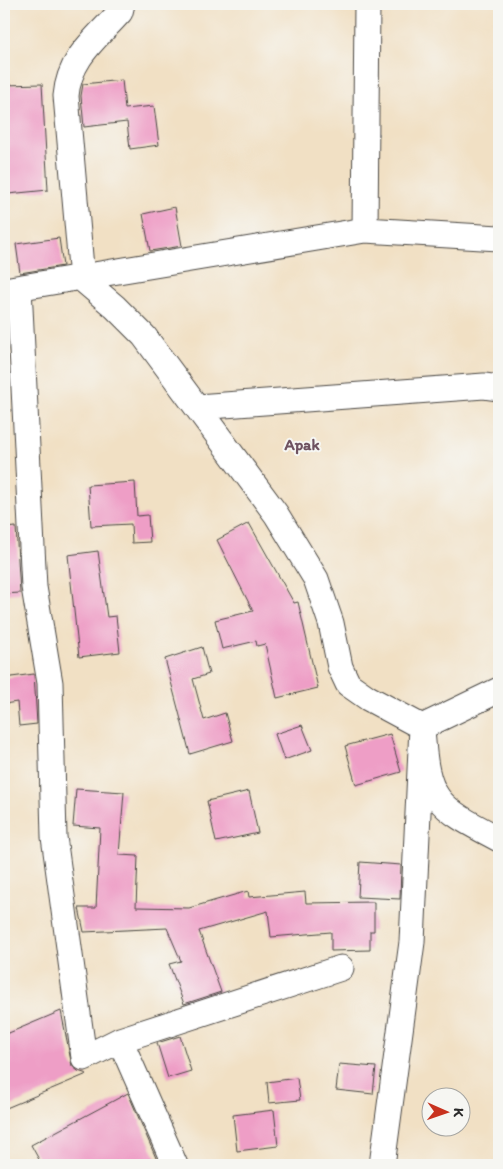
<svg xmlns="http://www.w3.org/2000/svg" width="503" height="1169" font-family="Itim,sans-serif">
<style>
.building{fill:#ee9ec6}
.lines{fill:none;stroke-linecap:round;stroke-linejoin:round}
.minor-casing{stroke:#494642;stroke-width:27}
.minor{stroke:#fff;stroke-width:25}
.labels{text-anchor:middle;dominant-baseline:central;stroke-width:4;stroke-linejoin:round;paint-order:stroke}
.neighbourhood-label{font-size:16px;font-weight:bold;fill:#6f5361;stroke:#f6f6f2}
</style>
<rect width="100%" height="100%" fill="#f6f6f2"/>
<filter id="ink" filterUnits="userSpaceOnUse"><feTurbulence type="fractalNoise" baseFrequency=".02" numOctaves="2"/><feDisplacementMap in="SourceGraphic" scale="10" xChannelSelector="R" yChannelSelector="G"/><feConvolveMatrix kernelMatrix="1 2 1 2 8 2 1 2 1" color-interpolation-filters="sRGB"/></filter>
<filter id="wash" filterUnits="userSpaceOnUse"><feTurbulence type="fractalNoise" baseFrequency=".0096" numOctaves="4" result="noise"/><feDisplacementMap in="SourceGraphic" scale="20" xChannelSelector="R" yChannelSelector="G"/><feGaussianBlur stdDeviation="1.12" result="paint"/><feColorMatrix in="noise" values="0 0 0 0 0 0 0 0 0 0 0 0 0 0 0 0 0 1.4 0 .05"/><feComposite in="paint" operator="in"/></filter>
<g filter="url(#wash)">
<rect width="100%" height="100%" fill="#f1e0c4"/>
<g id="blocks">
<path class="building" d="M 122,80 L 125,109 L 154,106 L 159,145 L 130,149 L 127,122 L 84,127 L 81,96 L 83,84 Z
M 42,84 L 48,190 L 8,194 L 5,152 L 7,152 L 4,85 Z
M 175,207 L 182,246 L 150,251 L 143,214 Z
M 59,238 L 63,266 L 20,273 L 16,244 Z
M 135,482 L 137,516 L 148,515 L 150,542 L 132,543 L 131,524 L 91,526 L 88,485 Z
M 249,523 L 294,603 L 298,602 L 318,688 L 277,698 L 265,644 L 257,646 L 256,641 L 222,649 L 215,620 L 253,611 L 217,540 Z
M 16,527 L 20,593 L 4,594 L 4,528 Z
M 98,551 L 107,617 L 116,616 L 120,652 L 79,657 L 68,555 Z
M 202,647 L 209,674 L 193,679 L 204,720 L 225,713 L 233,741 L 190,754 L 165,659 Z
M 34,674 L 37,724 L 19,726 L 17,702 L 4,704 L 4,678 Z
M 302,725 L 312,750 L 284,760 L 275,734 Z
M 390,734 L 401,772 L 356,785 L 345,746 Z
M 76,789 L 124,792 L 119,855 L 138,856 L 136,907 L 189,908 L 248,891 L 249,897 L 305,892 L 306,903 L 374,902 L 374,931 L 370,931 L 370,950 L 331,951 L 331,932 L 271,937 L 268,911 L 199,931 L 221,992 L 184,1004 L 169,964 L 181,961 L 167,928 L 84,932 L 79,908 L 96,908 L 100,828 L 73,826 Z
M 249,791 L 258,833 L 216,842 L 207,801 Z
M 360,862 L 401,865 L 400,899 L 358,897 Z
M 61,1011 L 72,1066 L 78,1071 L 87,1074 L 4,1109 L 4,1035 Z
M 180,1036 L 191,1071 L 168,1078 L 157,1043 Z
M 339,1064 L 376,1067 L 373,1094 L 336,1090 Z
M 297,1078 L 300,1100 L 269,1103 L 267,1082 Z
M 128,1093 L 159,1165 L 42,1165 L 31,1145 Z
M 274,1110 L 278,1146 L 237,1151 L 233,1115 Z"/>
</g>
</g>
<g filter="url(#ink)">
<use href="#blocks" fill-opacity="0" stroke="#494642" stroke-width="1"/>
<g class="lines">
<g class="minor-casing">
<path id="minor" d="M 122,4 L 120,12 C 96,39 69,58 66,96 L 82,279 L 115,307 L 144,336 L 276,514 L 316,579 L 331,623 L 340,667 L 348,684 L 368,698 L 422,727 C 426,801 436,806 499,839
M 365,230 L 367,4
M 19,288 L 34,587 L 50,683 L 54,837 L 84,1058 L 120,1040 L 175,1165
M 4,290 L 365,230 L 499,238
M 197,407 L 484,386 L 499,388
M 120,1040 L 341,968
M 382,1165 L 412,942 L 422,727 L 499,690"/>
</g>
<use href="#minor" class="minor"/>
</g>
</g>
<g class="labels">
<g class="neighbourhood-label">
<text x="302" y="444">Apak</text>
</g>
</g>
<rect width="503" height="1169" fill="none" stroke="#f6f6f2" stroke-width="20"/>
<g transform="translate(446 1112) rotate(92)"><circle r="24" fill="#f6f6f2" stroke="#a5a5a2"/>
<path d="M0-4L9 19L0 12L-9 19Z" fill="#c8321e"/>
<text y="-8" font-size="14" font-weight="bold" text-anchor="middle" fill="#2b2b2b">K</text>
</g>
</svg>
